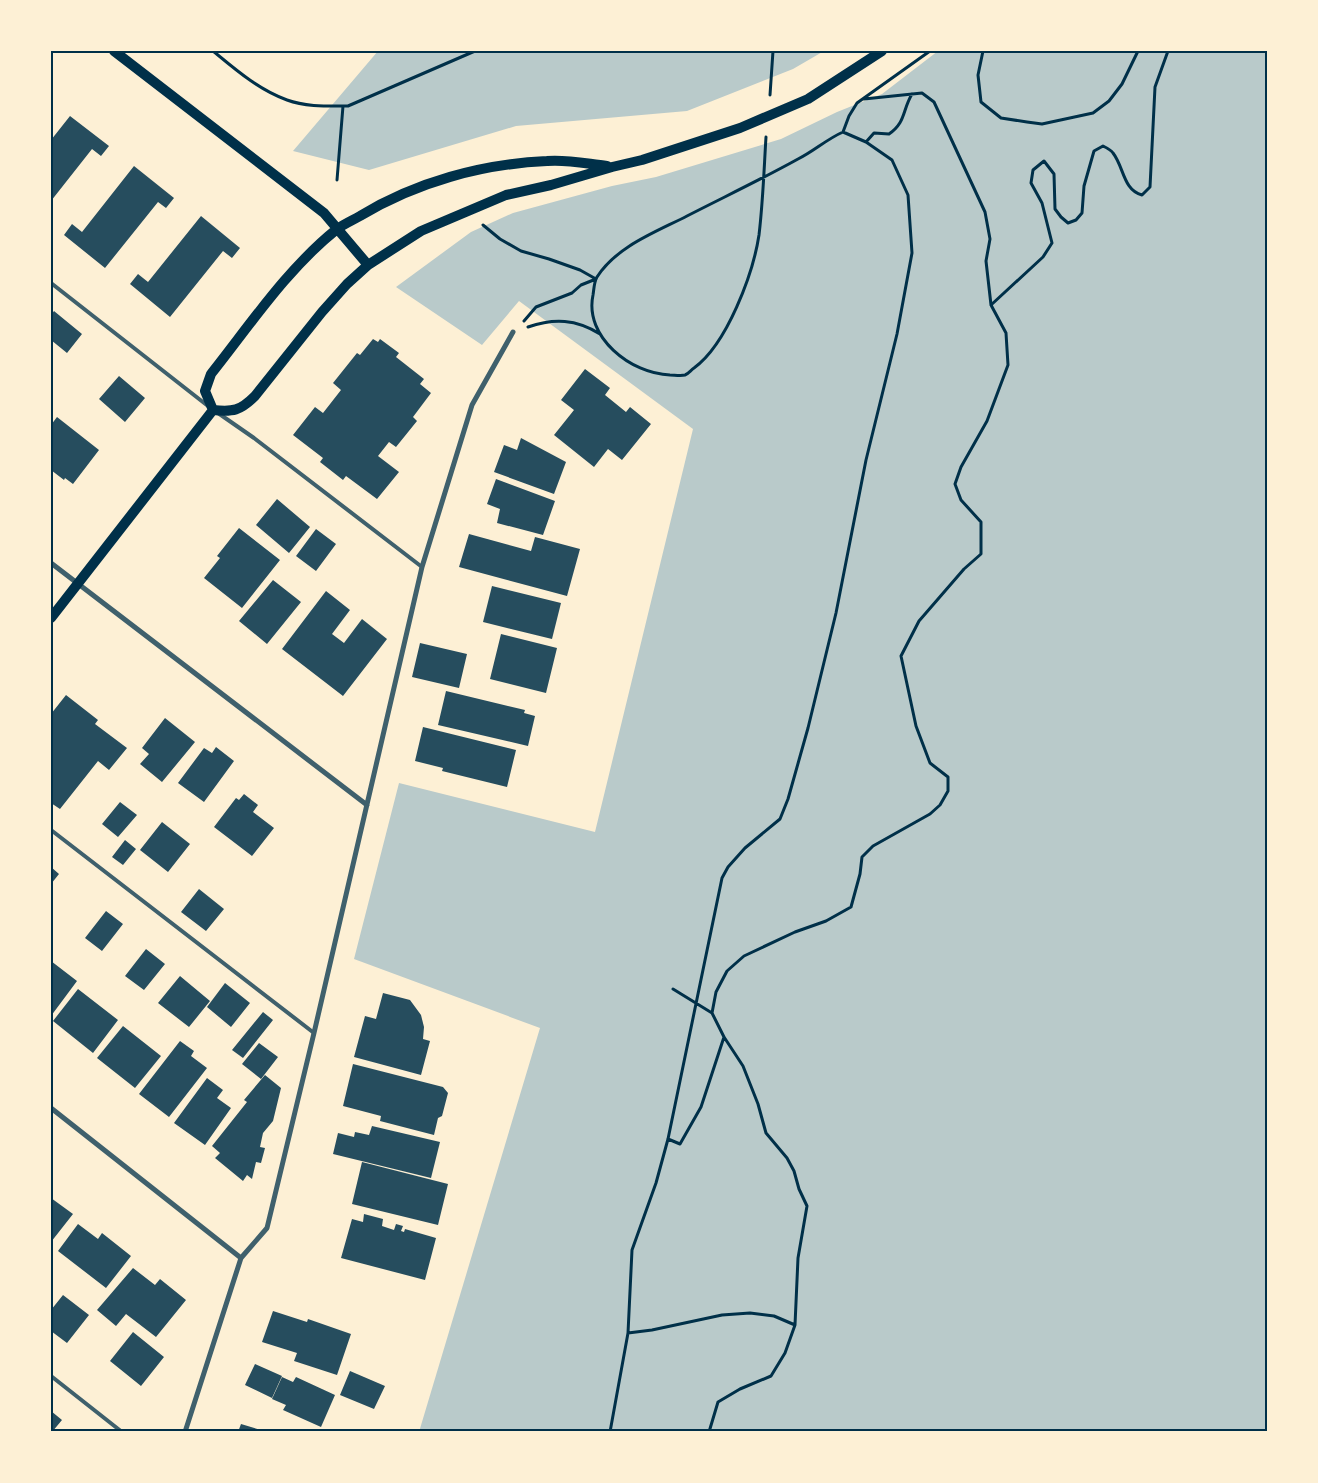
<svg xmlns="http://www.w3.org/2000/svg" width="1318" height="1483" font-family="Jost,sans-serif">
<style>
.green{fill:#b9caca}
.building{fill:#264d5e}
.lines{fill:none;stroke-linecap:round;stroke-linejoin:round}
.path{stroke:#003049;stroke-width:3}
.service{stroke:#3f606c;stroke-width:4}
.minor{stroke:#3f606c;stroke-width:5}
.secondary{stroke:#003049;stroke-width:10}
.neatline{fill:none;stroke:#003049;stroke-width:2}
</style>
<rect width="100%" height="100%" fill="#fdf0d5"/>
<path class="green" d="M 378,51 L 824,51 L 793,69 L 687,111 L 516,126 L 369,170 L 293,151 Z
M 938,51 L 1267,51 L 1267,1432 L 419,1432 L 540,1028 L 354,959 L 399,783 L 595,832 L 693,429 L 519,301 L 482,345 L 396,287 L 471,232 L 513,213 L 612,186 L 656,177 L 781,139 L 837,112 L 882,94 Z"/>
<path class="building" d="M 70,116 L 109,146 L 101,156 L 92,149 L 51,201 L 51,140 Z
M 134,166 L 174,198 L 166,208 L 158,202 L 105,268 L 64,235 L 72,224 L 82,232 Z
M 201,216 L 240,248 L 232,258 L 223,251 L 170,317 L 130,284 L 138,274 L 148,282 Z
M 54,311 L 82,334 L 67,353 L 51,340 L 51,315 Z
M 373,339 L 378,342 L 380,339 L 399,353 L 396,357 L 424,379 L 420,384 L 431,393 L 413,417 L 417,421 L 396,447 L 389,442 L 378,456 L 399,472 L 377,499 L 346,476 L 343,480 L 320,462 L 323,458 L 293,435 L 315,407 L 323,413 L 341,390 L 333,383 L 357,353 L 360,355 Z
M 585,369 L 610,388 L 605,395 L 626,412 L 630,407 L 651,424 L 622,460 L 608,449 L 594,467 L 554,435 L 574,410 L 561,400 Z
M 119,376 L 145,398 L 125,422 L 99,399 Z
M 57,417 L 99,450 L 73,484 L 65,478 L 64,480 L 51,470 L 51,425 Z
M 521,438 L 566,462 L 554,494 L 494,472 L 504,445 L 517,450 Z
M 496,479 L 555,501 L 543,535 L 497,523 L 500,509 L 487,504 Z
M 277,499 L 310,527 L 289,553 L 256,525 Z
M 239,528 L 280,560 L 242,608 L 204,578 L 220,558 L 217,556 Z
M 316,529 L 336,544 L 316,571 L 296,556 Z
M 469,534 L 531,551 L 535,537 L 580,549 L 567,596 L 459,567 Z
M 273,580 L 301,602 L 267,644 L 239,621 Z
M 492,586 L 561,603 L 552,639 L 483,622 Z
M 326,591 L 350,610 L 332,634 L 344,643 L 362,619 L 387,639 L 343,696 L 282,649 Z
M 501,634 L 557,648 L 546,693 L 490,679 Z
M 420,643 L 467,654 L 459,688 L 412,677 Z
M 446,691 L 525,710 L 524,713 L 535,716 L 528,746 L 438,725 Z
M 66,695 L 98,720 L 95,724 L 127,748 L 109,770 L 98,761 L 60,809 L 51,803 L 51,714 Z
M 165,718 L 195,742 L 162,782 L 140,764 L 149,754 L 142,748 Z
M 423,727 L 516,750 L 507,787 L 442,771 L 443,768 L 415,761 Z
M 216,747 L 234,761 L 204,802 L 178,783 L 204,748 L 212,753 Z
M 244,794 L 258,805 L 253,812 L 274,828 L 252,856 L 214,827 L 236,798 L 239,800 Z
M 120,802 L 137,815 L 118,837 L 102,824 Z
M 162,822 L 190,844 L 168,872 L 140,850 Z
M 125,840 L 136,849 L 123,865 L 112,857 Z
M 51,867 L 59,874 L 51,884 Z
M 199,889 L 224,909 L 206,931 L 181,912 Z
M 106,911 L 123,924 L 102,951 L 85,938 Z
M 146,949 L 165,964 L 144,990 L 125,976 Z
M 51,961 L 77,981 L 51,1016 Z
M 180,976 L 210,1001 L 189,1027 L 158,1003 Z
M 225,983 L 250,1003 L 231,1027 L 207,1007 Z
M 78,989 L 118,1020 L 93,1053 L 53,1021 Z
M 383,993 L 410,1000 L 421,1015 L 424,1027 L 423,1039 L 430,1041 L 421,1075 L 354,1057 L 365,1016 L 376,1019 Z
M 263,1012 L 273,1020 L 243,1058 L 232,1050 Z
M 123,1026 L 161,1056 L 135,1088 L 97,1058 Z
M 180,1041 L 194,1051 L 191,1056 L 207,1068 L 169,1117 L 139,1094 Z
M 259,1043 L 278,1057 L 261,1079 L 242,1064 Z
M 353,1064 L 443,1087 L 448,1093 L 442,1116 L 438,1118 L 434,1135 L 380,1121 L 381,1116 L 343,1106 Z
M 265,1075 L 281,1088 L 273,1121 L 263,1133 L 260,1147 L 265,1148 L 261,1163 L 256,1162 L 252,1179 L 247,1175 L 243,1181 L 215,1158 L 220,1153 L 212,1146 L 247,1102 L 244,1100 Z
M 207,1078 L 223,1090 L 217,1098 L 231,1108 L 205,1145 L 174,1123 Z
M 372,1126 L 440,1142 L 431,1178 L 333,1154 L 338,1133 L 354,1137 L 355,1132 L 369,1135 Z
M 362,1162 L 448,1184 L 438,1225 L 352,1204 Z
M 51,1198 L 73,1214 L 51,1242 Z
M 364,1214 L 383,1219 L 382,1226 L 394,1230 L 396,1224 L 403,1226 L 401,1231 L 404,1232 L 405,1229 L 436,1238 L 425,1280 L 341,1258 L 352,1219 L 363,1222 Z
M 78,1224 L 98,1239 L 102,1233 L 131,1256 L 106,1288 L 58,1251 Z
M 133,1268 L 155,1285 L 160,1279 L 186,1300 L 156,1337 L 126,1314 L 116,1326 L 97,1310 Z
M 63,1295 L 89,1315 L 67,1343 L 51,1331 L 51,1310 Z
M 273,1311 L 307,1322 L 308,1319 L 351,1334 L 337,1375 L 294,1361 L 297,1353 L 262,1342 Z
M 133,1332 L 164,1357 L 141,1386 L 110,1361 Z
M 255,1364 L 282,1376 L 272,1398 L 245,1385 Z
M 350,1371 L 385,1386 L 374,1409 L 340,1395 Z
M 282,1377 L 293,1382 L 296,1377 L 335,1395 L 321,1427 L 283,1410 L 286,1405 L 272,1399 Z
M 51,1411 L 62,1420 L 52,1432 L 51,1432 Z
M 241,1424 L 264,1431 L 264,1432 L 238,1432 Z"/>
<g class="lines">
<path class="path" d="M 213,51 C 236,70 259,90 287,100 C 306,107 328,106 348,106 L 475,51
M 983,51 L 978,75 L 981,102 L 1001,118 L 1027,122 L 1042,124 L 1093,113 L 1109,101 L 1122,84 L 1138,51
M 770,95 L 773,51
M 766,137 C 764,169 763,202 759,235 C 753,274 727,344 694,368 C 691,370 688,374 685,375 C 681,376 674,375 670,375 C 631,374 584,337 593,295 C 594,289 594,282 597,277 C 617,246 656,232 687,216 C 724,197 762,179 798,159 C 814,151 827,139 843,132 L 849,116 L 857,103 L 930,51
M 866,142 L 874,133 L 889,134 C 906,122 902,111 912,94
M 337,180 L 343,106
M 483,225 L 500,239 L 521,251 L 549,259 L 580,270 L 596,279
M 991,305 L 1043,257 L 1052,243 L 1042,203 L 1031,183 L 1033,170 L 1044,161 L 1054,174 L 1055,209 L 1061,217 L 1068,223 L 1076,220 L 1082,213 L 1084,186 L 1094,151 L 1103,146 C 1107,148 1111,150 1113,153 C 1124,167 1123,190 1142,195 L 1150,187 L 1155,87 L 1168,51
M 524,321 L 536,307 L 572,293 L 581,285 L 596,279
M 528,327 C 554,318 576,319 600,334
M 673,989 L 712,1013
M 668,1139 L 680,1144 L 701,1107 L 724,1037
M 628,1333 L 652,1330 L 722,1315 L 750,1313 L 774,1316 L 795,1325
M 610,1432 L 628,1333 L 632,1250 L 656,1183 L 668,1139 L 722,878 L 728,867 L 745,848 L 780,819 L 788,799 L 808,728 L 836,613 L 866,460 L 897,334 L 912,253 L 908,195 L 892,160 L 866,142 L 843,132
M 709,1432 L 718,1402 L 740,1389 L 771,1376 L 785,1353 L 795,1325 L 798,1258 L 807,1206 L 799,1189 L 794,1171 L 787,1158 L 766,1133 L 758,1104 L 743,1066 L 724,1037 L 712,1013 L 716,992 L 727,971 L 744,956 L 795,932 L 826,921 L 851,907 L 860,874 L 862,857 L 873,846 L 930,814 L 940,805 L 948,791 L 948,777 L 930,763 L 916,726 L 901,656 L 919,621 L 964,569 L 981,554 L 981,522 L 961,500 L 955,484 L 961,467 L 987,421 L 1008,365 L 1006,333 L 991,305 L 986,261 L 990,239 L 985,212 L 934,102 L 922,93 L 864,99"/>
<path class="service" d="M 51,283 L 208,406
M 218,413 L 254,438 L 422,567
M 51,830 L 314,1033
M 51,1376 L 122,1432"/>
<path class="minor" d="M 51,563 L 367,805
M 51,1108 L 241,1258
M 185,1432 L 241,1258 L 267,1228 L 314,1033 L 422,567 L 472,405 L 513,332"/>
<path class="secondary" d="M 114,51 L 324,213 L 368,265
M 213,410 C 233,412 240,411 255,396 L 322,312 L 347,284 L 368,265 L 421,231 L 506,195 L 551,185 L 612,167 L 642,160 L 740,128 L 808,99 L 882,51
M 213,410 L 205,391 L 211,374 C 250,325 287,269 337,229 C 344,224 353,220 360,216 C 416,182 482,164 547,161 C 566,159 588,164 607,166
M 51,618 L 213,410"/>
</g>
<rect width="1318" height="1483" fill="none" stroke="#fdf0d5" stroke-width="105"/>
<rect x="52" y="52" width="1214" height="1378" class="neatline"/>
</svg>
